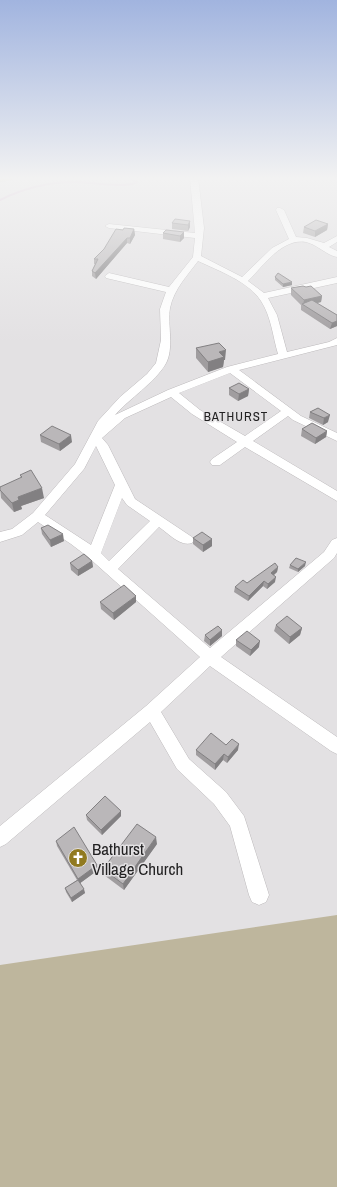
<svg xmlns="http://www.w3.org/2000/svg" width="337" height="1187" font-family="'Archivo Narrow',sans-serif">
<style>
.green{fill:#beb69d}
.lines{fill:none;stroke-linecap:round;stroke-linejoin:round}
.stream{stroke:#d7b3d2;stroke-width:2}
.street-casing{stroke:#bcb9bb;stroke-width:1}
.primary-casing{stroke:#bdbcbd;stroke-width:1}
.street{fill:#fff;fill-rule:evenodd}
.primary{fill:#cdbf8c;fill-rule:evenodd}
.wall{fill:#a09d9f}
.shaded-wall{fill:#828082}
.building{fill:#bab7b9;stroke:#828082}
.labels{text-anchor:middle;dominant-baseline:central;stroke-width:3;stroke-linejoin:round;paint-order:stroke}
.far-quarter-label{font-size:13px;letter-spacing:1px;fill:#222122;stroke:#e3e1e3}
.near-poi-label{font-size:17px;fill:#222122;stroke:#e3e1e3;text-anchor:start}
</style>
<rect width="100%" height="100%" fill="#e3e1e3"/>
<path class="green" d="M 337,915 L 337,1187 L 0,1187 L 0,965 Z"/>
<g class="lines">
<path class="stream" d="M 0,200 C 24,188 48,182 75,182 C 91,182 124,189 137,182 L 127,177"/>
<g class="street-casing">
<path id="street" d="M 190,177 L 198,177 L 204,228 L 201,256 L 242,277 L 272,248 L 289,239 L 276,210 L 277,208 L 280,208 L 284,210 L 296,237 L 307,238 L 324,243 L 337,236 L 337,242 L 329,247 L 337,251 L 337,257 C 326,255 318,245 306,242 C 282,238 263,266 248,281 L 264,293 L 337,277 L 337,283 L 268,298 L 277,315 L 287,352 L 329,342 L 337,338 L 337,345 L 239,370 L 301,416 L 337,433 L 337,441 L 293,420 L 288,416 L 253,441 L 337,491 L 337,501 L 245,447 L 220,465 L 212,465 L 210,462 L 212,459 L 237,442 L 192,414 L 171,397 L 125,418 L 102,438 L 108,445 L 135,499 L 192,537 L 194,540 L 192,543 C 180,547 168,533 159,527 L 118,569 L 210,648 L 324,552 L 332,540 L 337,538 L 337,553 L 334,558 L 221,657 L 337,737 L 337,754 L 331,751 L 210,666 L 161,712 L 189,759 L 226,792 L 244,816 L 269,895 L 266,902 L 259,905 L 252,902 L 249,895 L 230,826 L 214,804 L 177,769 L 150,722 L 6,844 L 0,847 L 0,826 L 146,706 L 200,657 L 88,557 L 71,544 L 38,522 L 22,535 L 0,542 L 0,532 L 12,529 L 33,513 L 75,464 L 98,421 L 120,397 L 147,374 L 156,363 L 161,340 L 160,309 L 166,292 L 106,278 L 105,276 L 109,273 L 169,287 L 193,257 L 195,238 L 109,228 L 105,226 L 109,224 L 195,233 ZM 198,261 C 219,271 248,281 261,301 C 271,316 273,337 278,354 L 227,367 L 168,390 L 115,415 C 129,399 155,382 165,365 C 175,349 167,324 170,308 C 174,289 187,276 198,261 ZM 230,373 L 281,411 L 245,436 L 200,410 L 179,393 ZM 96,446 L 115,485 L 91,545 L 45,515 L 84,469 ZM 122,498 L 127,505 L 150,521 L 109,561 L 101,553 Z"/>
</g>
<g class="primary-casing">
<path id="primary" d="M 0,177 L 17,177 L 15,179 L 0,182 Z"/>
</g>
<use href="#street" class="street"/>
<use href="#primary" class="primary"/>
</g>
<path class="wall" d="M 190,221 L 190,227 L 188,231 L 172,229 L 172,223 Z
M 328,224 L 327,230 L 315,237 L 303,233 L 304,227 Z
M 134,229 L 135,235 L 130,244 L 127,243 L 96,279 L 92,276 L 92,271 L 95,264 L 94,264 L 94,259 L 123,230 Z
M 184,232 L 184,238 L 180,242 L 163,239 L 163,233 Z
M 275,277 L 292,285 L 283,287 L 275,280 Z
M 291,288 L 322,296 L 321,302 L 317,303 L 337,315 L 337,326 L 330,329 L 301,310 L 301,305 L 291,295 Z
M 196,348 L 225,360 L 224,360 L 223,367 L 208,372 L 196,358 Z
M 229,388 L 249,389 L 248,396 L 238,401 L 229,395 Z
M 318,408 L 328,422 L 323,425 L 309,418 L 310,412 Z
M 302,429 L 327,431 L 326,437 L 315,444 L 301,436 Z
M 40,435 L 72,442 L 60,451 L 41,442 Z
M 20,475 L 44,498 L 21,506 L 22,509 L 14,512 L 1,498 L 0,487 L 21,478 Z
M 41,528 L 64,541 L 51,547 L 42,534 Z
M 193,538 L 212,539 L 212,546 L 203,552 L 193,544 Z
M 92,561 L 93,567 L 78,576 L 71,570 L 70,563 Z
M 290,565 L 305,566 L 298,572 L 289,568 Z
M 278,567 L 277,572 L 274,575 L 275,582 L 267,589 L 263,586 L 248,601 L 234,592 L 235,587 L 247,583 Z
M 100,602 L 136,602 L 114,620 L 101,609 Z
M 276,625 L 302,628 L 300,635 L 289,644 L 274,631 Z
M 222,630 L 222,636 L 210,646 L 204,641 L 205,635 Z
M 236,640 L 259,647 L 250,656 L 236,646 Z
M 226,745 L 238,750 L 227,763 L 223,760 L 215,770 L 196,755 L 196,750 Z
M 86,815 L 121,816 L 102,835 L 87,820 Z
M 56,841 L 98,870 L 80,883 L 85,893 L 72,902 L 66,892 L 65,888 L 77,880 L 57,846 Z
M 157,844 L 124,890 L 104,875 L 103,869 Z"/>
<path class="shaded-wall" d="M 190,221 L 190,227 L 188,231 L 188,225 Z
M 328,224 L 327,230 L 315,237 L 315,231 Z
M 134,229 L 135,235 L 130,244 L 130,238 Z
M 184,232 L 184,238 L 180,242 L 180,236 Z
M 127,238 L 127,243 L 96,279 L 95,273 Z
M 292,282 L 292,285 L 283,287 L 283,284 Z
M 322,296 L 321,302 L 305,306 L 303,305 L 304,300 Z
M 337,321 L 337,326 L 330,329 L 332,323 Z
M 226,350 L 225,360 L 224,360 L 223,367 L 208,372 L 208,362 L 219,352 Z
M 249,389 L 248,396 L 238,401 L 239,394 Z
M 330,415 L 328,422 L 323,425 L 324,418 Z
M 327,431 L 326,437 L 315,444 L 316,438 Z
M 71,435 L 72,442 L 60,451 L 59,444 Z
M 42,488 L 44,498 L 21,506 L 22,509 L 14,512 L 12,503 L 18,497 Z
M 63,534 L 64,541 L 51,547 L 50,540 Z
M 212,539 L 212,546 L 203,552 L 203,545 Z
M 92,561 L 93,567 L 78,576 L 78,570 Z
M 306,562 L 305,566 L 298,572 L 298,569 Z
M 278,567 L 277,572 L 270,578 L 271,573 Z
M 276,577 L 275,582 L 267,589 L 268,584 Z
M 264,581 L 263,586 L 248,601 L 249,596 Z
M 136,596 L 136,602 L 114,620 L 113,613 Z
M 302,628 L 300,635 L 289,644 L 290,637 Z
M 222,630 L 222,636 L 210,646 L 210,640 Z
M 260,641 L 259,647 L 250,656 L 251,650 Z
M 239,744 L 238,750 L 227,763 L 228,757 Z
M 224,754 L 223,760 L 215,770 L 215,764 Z
M 121,811 L 121,816 L 102,835 L 101,830 Z
M 156,837 L 157,844 L 124,890 L 123,884 Z
M 97,865 L 98,870 L 79,884 L 78,879 Z
M 84,889 L 85,893 L 72,902 L 71,898 Z"/>
<path class="building" d="M 175,219 L 190,221 L 188,225 L 172,223 Z
M 316,220 L 328,224 L 315,231 L 304,227 Z
M 124,228 L 134,229 L 130,238 L 127,238 L 95,273 L 92,271 L 98,259 L 94,259 L 104,249 L 116,229 L 123,230 Z
M 166,230 L 184,232 L 180,236 L 163,233 Z
M 278,273 L 292,282 L 283,284 L 275,277 Z
M 303,286 L 306,287 L 311,286 L 322,296 L 304,300 L 291,288 Z
M 312,300 L 337,315 L 337,321 L 332,323 L 302,304 Z
M 219,343 L 226,350 L 219,352 L 224,357 L 208,362 L 196,348 Z
M 239,383 L 249,389 L 239,394 L 229,388 Z
M 318,408 L 330,415 L 324,418 L 310,412 Z
M 312,423 L 327,431 L 316,438 L 302,429 Z
M 52,426 L 71,435 L 59,444 L 40,435 Z
M 31,470 L 42,488 L 18,497 L 19,500 L 12,503 L 0,490 L 0,487 L 22,477 L 20,475 Z
M 48,525 L 63,534 L 50,540 L 41,528 Z
M 202,532 L 212,539 L 203,545 L 193,538 Z
M 84,554 L 92,561 L 78,570 L 70,563 Z
M 296,558 L 306,562 L 298,569 L 290,565 Z
M 275,563 L 278,567 L 271,573 L 276,577 L 268,584 L 264,581 L 249,596 L 235,587 L 243,580 L 247,583 Z
M 124,585 L 136,596 L 113,613 L 100,602 Z
M 287,616 L 302,628 L 290,637 L 276,625 Z
M 218,626 L 222,630 L 210,640 L 205,635 Z
M 247,631 L 260,641 L 251,650 L 236,640 Z
M 211,733 L 226,745 L 232,739 L 239,744 L 228,757 L 224,754 L 215,764 L 196,750 Z
M 105,796 L 121,811 L 101,830 L 86,815 Z
M 137,824 L 156,837 L 123,884 L 103,869 Z
M 74,827 L 97,865 L 78,879 L 56,841 Z
M 78,880 L 84,889 L 71,898 L 65,888 Z"/>
<linearGradient id="sky" x2="0" y2="1"><stop stop-color="#a1b4df"/><stop offset="0.52" stop-color="#f2f2f2"/><stop offset="1" stop-color="#f2f2f2" stop-opacity="0"/></linearGradient>
<rect width="337" height="343" fill="url(#sky)"/>
<defs>
<g id="church-disc" transform="scale(1)"><circle r="9.5" fill="#917a20" stroke="#e3e1e3"/><path d="M-1.2-6h2.4v3.5h3.3v2.4h-3.3V6h-2.4V-.1h-3.3v-2.4h3.3Z" fill="#fff"/></g>
</defs>
<g fill-rule="evenodd">
<use href="#church-disc" x="78" y="858"/>
</g>
<g class="labels">
<g class="far-quarter-label">
<text x="236" y="416">BATHURST</text>
</g>
<g class="near-poi-label">
<text x="92" y="848">Bathurst<tspan x="92" dy="20">Village Church</tspan></text>
</g>
</g>
</svg>
